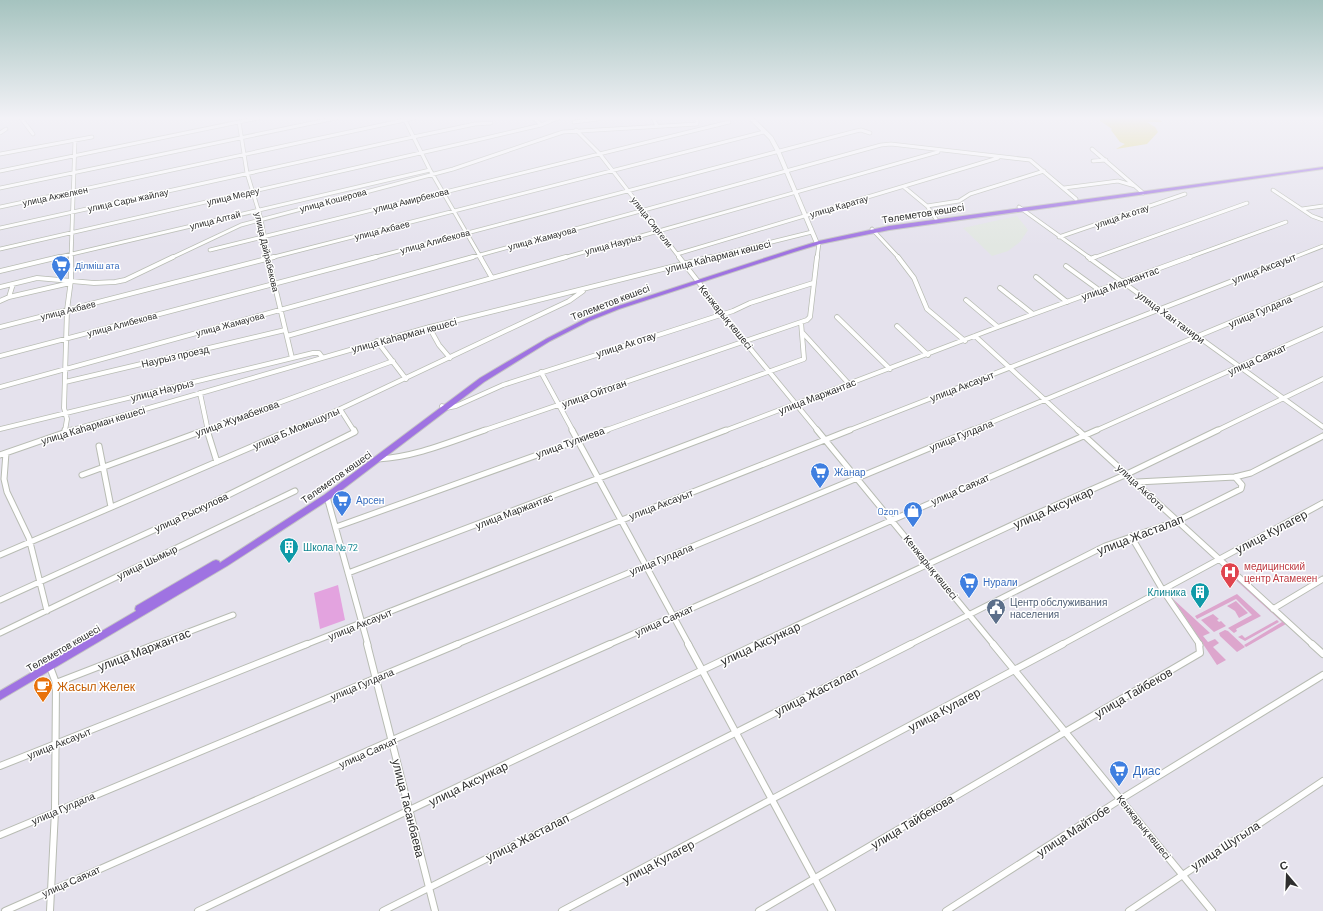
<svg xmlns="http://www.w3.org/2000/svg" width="1323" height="911" font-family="Barlow,sans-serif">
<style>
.industrial{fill:#e2e7e2}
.green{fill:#dda6cd}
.pitch{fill:#e3a3df}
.water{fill:#e2d982}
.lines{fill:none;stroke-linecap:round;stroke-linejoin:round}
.street-far3-casing{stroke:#b8bcb3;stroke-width:4.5}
.street-far2-casing{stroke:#b8bcb3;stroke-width:5.5}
.street-far1-casing{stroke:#b8bcb3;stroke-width:7}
.street-casing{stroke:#b8bcb3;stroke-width:8}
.secondary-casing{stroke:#b8bcb3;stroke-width:5.5}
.primary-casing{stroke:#c4c4c4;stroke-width:2}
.street-far3{stroke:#fff;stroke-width:3}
.street-far2{stroke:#fff;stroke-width:4}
.street-far1{stroke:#fff;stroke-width:5}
.street{stroke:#fff;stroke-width:6}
.secondary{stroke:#fff;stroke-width:4}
.primary{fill:#9f73e2;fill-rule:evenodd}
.labels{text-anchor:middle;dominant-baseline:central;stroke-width:3;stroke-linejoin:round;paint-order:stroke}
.far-street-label{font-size:9px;fill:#2e2e2e;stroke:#fff}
.far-shop-label{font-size:9px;fill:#366cbe;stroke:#fff;text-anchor:start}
.street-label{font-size:10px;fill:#2e2e2e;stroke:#fff}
.shop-label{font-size:10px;fill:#366cbe;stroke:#fff;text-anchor:start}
.culture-label{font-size:10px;fill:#0d838f;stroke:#fff;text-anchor:start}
.health-label{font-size:10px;fill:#be3a42;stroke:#fff;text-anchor:start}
.service-label{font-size:10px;fill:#4e5e75;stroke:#fff;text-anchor:start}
.near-street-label{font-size:12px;fill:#2e2e2e;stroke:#fff}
.near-food-label{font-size:12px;fill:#c56008;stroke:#fff;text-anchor:start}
.near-shop-label{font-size:12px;fill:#366cbe;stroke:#fff;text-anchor:start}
</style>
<rect width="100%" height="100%" fill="#e5e2ed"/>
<path class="industrial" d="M 1017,216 L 1028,230 L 1020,242 L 1008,251 L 992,256 L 963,228 Z"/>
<path class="green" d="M 1230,572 L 1286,624 L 1246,647 L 1244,645 L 1282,622 L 1228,573 Z
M 1237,594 L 1261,616 L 1236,629 L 1237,631 L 1234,633 L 1228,628 L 1252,615 L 1236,599 L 1197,619 L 1195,616 Z
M 1173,599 L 1210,633 L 1203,636 L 1208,642 L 1215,639 L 1219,643 L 1213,647 L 1226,660 L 1217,665 Z
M 1236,601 L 1248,613 L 1239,618 L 1235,611 L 1227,606 Z
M 1213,614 L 1219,619 L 1217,620 L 1219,622 L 1221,621 L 1226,626 L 1214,632 L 1201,620 Z
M 1277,620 L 1279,622 L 1245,641 L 1238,637 L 1242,635 L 1245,638 Z
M 1225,630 L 1228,631 L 1245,647 L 1237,652 L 1220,636 L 1219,633 Z"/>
<path class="pitch" d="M 338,585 L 345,620 L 320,629 L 314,593 Z"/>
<path class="water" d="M 1105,118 L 1157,118 L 1162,122 L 1147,122 L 1155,127 L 1158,132 L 1147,144 L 1116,149 L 1125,144 L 1120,142 L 1111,130 L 1112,129 L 1099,120 Z"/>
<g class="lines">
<g class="street-far3-casing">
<path id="street-far3" d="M 21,118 L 33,134
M 404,118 L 430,170 L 481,258
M 534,118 L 541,125
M 653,118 L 657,126
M 239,122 L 247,173 L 261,219 L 268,258
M 574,122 L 598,119
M 576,130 L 599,153 L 680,258
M 0,133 L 6,129
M 1092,149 L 1143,193
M 0,154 L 92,137
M 1093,161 L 1106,160
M 0,171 L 258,118
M 904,187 L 927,206 L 936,219
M 0,188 L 336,118
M 1064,188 L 1118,181 L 1135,186
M 1273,190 L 1312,216 L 1323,220
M 927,206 L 959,201 L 970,194 L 1044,171
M 0,207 L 414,118
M 1019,207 L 1090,258
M 1302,209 L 1323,206
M 0,228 L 413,137 L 475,124 L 491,123
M 872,229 L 899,258
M 1059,237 L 1185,194
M 0,249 L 473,141 L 541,125 L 558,118
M 210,250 L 729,122
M 677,254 L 998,158
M 55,258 L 430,170
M 71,258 L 75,140
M 171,258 L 241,225 L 453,169 L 563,132 L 697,124 L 697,118
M 270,258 L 764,132
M 372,258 L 856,131 L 861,130 L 870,133
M 469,258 L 881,145 L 891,144 L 1030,160 L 1076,199
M 563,258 L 938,152
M 707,258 L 812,232
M 817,258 L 819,243
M 1093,258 L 1247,203
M 1187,258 L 1286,222
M 1292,258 L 1323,246"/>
</g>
<g class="street-far2-casing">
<path id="street-far2" d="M 268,257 L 292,358
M 480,257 L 492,278
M 679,257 L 744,341 L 818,431
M 898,257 L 914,278 L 927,309 L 965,341
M 1088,257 L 1323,427
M 1090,259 L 1095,257
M 1066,266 L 1099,290
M 0,271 L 59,257
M 1036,277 L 1067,302
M 0,287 L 37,278 L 94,283 L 115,282 L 125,280 L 173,257
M 1000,288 L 1033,314
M 9,297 L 13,284
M 966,300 L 998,327
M 0,301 L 9,297 L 70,283
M 837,317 L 890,369
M 897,326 L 928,355
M 0,327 L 274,257
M 429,327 L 439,345 L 450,358
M 802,332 L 849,384
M 287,336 L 566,257
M 975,336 L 1079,431
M 377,341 L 406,379
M 0,356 L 376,257
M 541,372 L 573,431
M 65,382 L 285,330
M 0,387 L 473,257
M 200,393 L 208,431
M 442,406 L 446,408 L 456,406 L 503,385 L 733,311 L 750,303 L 813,283
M 340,409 L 354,431
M 0,429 L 313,353 L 319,353 L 322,357
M 65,431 L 67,419 L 64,408 L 67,310 L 71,280 L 71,257
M 69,431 L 426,328 L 711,257
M 202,431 L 393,361
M 289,431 L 340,409 L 569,301 L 583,291
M 482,431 L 807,320 L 810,317 L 817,257
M 604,431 L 804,359 L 801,322
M 724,431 L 998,327 L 1190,257
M 847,431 L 1294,257
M 970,431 L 1323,284
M 1095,431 L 1323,329
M 1216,431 L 1323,379"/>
</g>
<g class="street-far1-casing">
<path id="street-far1" d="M 207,430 L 217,462
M 572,430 L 689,645
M 817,430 L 994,645
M 1078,430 L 1313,645
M 65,432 L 65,430
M 99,446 L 111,507
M 6,453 L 4,479 L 7,492 L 29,538 L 47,611
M 0,455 L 72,430
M 378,459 C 415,457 450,442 485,430
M 82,475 L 205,430
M 1137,482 L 1235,477 L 1251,473 L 1323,436
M 327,497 L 368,645
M 336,527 L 607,430
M 1131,536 L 1162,589 L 1200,645
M 0,555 L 291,430
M 348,573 L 726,430
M 0,600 L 200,509 L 355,432 L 354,430
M 1273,609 L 1323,579
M 0,633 L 295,491
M 154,645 L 233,615
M 305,645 L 850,430
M 455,645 L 973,430
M 608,645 L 1097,430
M 755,645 L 1027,518 L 1127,474 L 1218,430
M 909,645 L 1105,546 L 1177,521 L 1241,489 L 1242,485 L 1235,477
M 1061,645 L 1323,503"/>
</g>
<g class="street-casing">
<path id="street" d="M 367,644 L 435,911
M 688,644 L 832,911
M 993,644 L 1212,911
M 1312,644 L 1323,654
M 50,667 L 56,683 L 55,811 L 50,911
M 56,683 L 157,644
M 0,766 L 307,644
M 0,835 L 458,644
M 5,911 L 610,644
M 198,911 L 757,644
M 383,911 L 911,644
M 562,911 L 1063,644
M 759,911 L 1200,653 L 1199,644
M 946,911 L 1121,799 L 1323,675
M 1129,911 L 1323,781"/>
</g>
<g class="secondary-casing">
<path id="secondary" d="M 751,118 L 771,138 L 778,151 L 816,241"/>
</g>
<g class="primary-casing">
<path id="primary" d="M 1323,167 L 1323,169 L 889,230 L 820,244 L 794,252 L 619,309 L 589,321 L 550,341 L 484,382 L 330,499 L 227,566 L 0,700 L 0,691 L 136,611 L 135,609 L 136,606 L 213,561 L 216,560 L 219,561 L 220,563 L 221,562 L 324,495 L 480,378 L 546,339 L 585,319 L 615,307 L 790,250 L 819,241 L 889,226 Z"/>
</g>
<use href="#street-far3" class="street-far3"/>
<use href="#street-far2" class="street-far2"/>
<use href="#street-far1" class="street-far1"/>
<use href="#street" class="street"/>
<use href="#secondary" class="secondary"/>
<use href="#primary" class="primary"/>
</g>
<linearGradient id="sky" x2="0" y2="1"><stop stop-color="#a5c3bf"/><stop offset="0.48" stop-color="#f3f2f7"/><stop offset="1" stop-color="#f3f2f7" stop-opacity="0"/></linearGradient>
<rect width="1323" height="246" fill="url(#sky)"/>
<defs>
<g id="supermarket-pin" transform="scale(1)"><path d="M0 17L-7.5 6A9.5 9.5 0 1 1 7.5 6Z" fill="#3f7fe0" stroke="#fff"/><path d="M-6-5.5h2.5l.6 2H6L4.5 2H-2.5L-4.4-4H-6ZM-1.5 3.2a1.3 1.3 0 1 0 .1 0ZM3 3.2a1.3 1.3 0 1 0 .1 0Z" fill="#fff"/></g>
<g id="shop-pin" transform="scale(1)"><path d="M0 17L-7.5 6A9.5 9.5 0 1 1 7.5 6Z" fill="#3f7fe0" stroke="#fff"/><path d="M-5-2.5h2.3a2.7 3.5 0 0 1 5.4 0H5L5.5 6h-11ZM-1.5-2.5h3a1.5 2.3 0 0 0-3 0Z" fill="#fff"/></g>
<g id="building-pin" transform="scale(1)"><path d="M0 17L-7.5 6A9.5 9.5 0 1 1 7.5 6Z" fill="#0f9aa8" stroke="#fff"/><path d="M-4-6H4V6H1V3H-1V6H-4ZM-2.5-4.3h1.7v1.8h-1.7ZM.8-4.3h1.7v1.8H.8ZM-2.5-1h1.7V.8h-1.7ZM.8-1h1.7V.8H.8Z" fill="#fff"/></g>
<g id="hospital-pin" transform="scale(1)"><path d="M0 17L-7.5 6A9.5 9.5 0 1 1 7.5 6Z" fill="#e0444e" stroke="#fff"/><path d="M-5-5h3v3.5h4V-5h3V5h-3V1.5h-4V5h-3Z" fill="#fff"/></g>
<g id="civic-pin" transform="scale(1)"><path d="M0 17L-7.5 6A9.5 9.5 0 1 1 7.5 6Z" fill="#5c6f8a" stroke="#fff"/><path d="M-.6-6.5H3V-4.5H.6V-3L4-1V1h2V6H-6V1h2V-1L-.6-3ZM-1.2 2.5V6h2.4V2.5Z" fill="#fff"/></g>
<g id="cafe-pin" transform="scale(1)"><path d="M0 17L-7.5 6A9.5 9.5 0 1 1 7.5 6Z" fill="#e8710a" stroke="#fff"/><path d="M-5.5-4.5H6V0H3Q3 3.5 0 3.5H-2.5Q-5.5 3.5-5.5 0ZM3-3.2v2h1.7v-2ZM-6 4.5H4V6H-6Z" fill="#fff"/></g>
</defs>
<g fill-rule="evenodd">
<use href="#supermarket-pin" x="61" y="265"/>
<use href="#supermarket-pin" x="820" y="472"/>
<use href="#supermarket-pin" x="342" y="500"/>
<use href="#shop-pin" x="913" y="511"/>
<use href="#building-pin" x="289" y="547"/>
<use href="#hospital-pin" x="1230" y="572"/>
<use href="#supermarket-pin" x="969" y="582"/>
<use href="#building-pin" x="1200" y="592"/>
<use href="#civic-pin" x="996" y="608"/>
<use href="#cafe-pin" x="43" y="686"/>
<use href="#supermarket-pin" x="1119" y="770"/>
</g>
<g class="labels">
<g class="far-street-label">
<text transform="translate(55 196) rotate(-12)">улица Акжелкен</text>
<text transform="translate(233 196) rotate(-13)">улица Медеу</text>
<text transform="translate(128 200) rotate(-12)">улица Сары жайлау</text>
<text transform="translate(333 200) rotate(-15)">улица Кошерова</text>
<text transform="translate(411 200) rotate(-14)">улица Амирбекова</text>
<text transform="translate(839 206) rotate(-16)">улица Каратау</text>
<text transform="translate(1122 216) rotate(-19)">улица Ак отау</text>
<text transform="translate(215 220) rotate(-14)">улица Алтай</text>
<text transform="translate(652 222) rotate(52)">улица Сиргели</text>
<text transform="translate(382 230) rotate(-14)">улица Акбаев</text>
<text transform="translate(542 238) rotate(-15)">улица Жамауова</text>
<text transform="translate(435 241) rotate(-15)">улица Алибекова</text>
<text transform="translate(613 244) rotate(-15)">улица Наурыз</text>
<text transform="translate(267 252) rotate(77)">улица Дайрабекова</text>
<text transform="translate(68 310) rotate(-14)">улица Акбаев</text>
<text transform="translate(122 324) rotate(-15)">улица Алибекова</text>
<text transform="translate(230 324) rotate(-15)">улица Жамауова</text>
</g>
<g class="far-shop-label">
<text x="75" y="265">Ділміш ата</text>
</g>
<g class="street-label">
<text transform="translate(923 213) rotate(-9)">Төлеметов көшесі</text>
<text transform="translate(718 256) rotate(-14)">улица Каһарман көшесі</text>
<text transform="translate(1264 268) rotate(-21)">улица Аксауыт</text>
<text transform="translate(1120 283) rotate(-20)">улица Маржантас</text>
<text transform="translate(610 302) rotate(-21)">Төлеметов көшесі</text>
<text transform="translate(1260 311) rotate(-23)">улица Гулдала</text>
<text transform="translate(726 317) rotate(51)">Кенжарық көшесі</text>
<text transform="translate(1171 317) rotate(36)">улица Хан танири</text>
<text transform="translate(404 335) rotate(-15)">улица Каһарман көшесі</text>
<text transform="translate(626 344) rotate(-18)">улица Ак отау</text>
<text transform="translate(175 356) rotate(-13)">Наурыз проезд</text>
<text transform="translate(1257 359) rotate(-24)">улица Саяхат</text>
<text transform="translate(962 386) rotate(-21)">улица Аксауыт</text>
<text transform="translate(162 390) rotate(-14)">улица Наурыз</text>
<text transform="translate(594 393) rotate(-19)">улица Ойтоган</text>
<text transform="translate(817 396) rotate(-21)">улица Маржантас</text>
<text transform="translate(237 418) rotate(-20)">улица Жумабекова</text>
<text transform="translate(93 425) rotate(-17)">улица Каһарман көшесі</text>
<text transform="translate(296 428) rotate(-23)">улица Б.Момышулы</text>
<text transform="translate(961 435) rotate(-22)">улица Гулдала</text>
<text transform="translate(570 442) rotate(-20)">улица Тулкиева</text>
<text transform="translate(336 477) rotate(-35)">Төлеметов көшесі</text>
<text transform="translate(1141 487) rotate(43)">улица Акбота</text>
<text transform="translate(960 489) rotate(-24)">улица Саяхат</text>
<text transform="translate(661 504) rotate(-21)">улица Аксауыт</text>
<text transform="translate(514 511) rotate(-21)">улица Маржантас</text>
<text transform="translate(191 512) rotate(-25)">улица Рыскулова</text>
<text transform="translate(661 559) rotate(-22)">улица Гулдала</text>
<text transform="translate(147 562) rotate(-26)">улица Шымыр</text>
<text transform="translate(931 567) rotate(51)">Кенжарық көшесі</text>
<text transform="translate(664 620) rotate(-24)">улица Саяхат</text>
<text transform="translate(360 624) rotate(-22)">улица Аксауыт</text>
<text transform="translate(63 648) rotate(-30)">Төлеметов көшесі</text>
<text transform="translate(362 684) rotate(-23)">улица Гулдала</text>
<text transform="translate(59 743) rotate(-22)">улица Аксауыт</text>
<text transform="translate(368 752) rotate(-24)">улица Саяхат</text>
<text transform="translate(63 808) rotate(-23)">улица Гулдала</text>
<text transform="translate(1144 827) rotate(51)">Кенжарық көшесі</text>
<text transform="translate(71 881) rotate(-24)">улица Саяхат</text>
</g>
<g class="shop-label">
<text x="834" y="472">Жанар</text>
<text x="356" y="500">Арсен</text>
<text x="899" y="511" text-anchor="end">Ozon</text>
<text x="983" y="582">Нурали</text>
</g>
<g class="culture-label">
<text x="303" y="547">Школа № 72</text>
<text x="1186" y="592" text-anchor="end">Клиника</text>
</g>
<g class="health-label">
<text x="1244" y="566">медицинский<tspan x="1244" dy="12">центр Атамекен</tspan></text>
</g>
<g class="service-label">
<text x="1010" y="602">Центр обслуживания<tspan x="1010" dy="12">населения</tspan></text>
</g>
<g class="near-street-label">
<text transform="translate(1053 507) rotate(-24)">улица Аксункар</text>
<text transform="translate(1271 531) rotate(-28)">улица Кулагер</text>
<text transform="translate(1140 534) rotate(-21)">улица Жасталап</text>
<text transform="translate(760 643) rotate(-25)">улица Аксункар</text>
<text transform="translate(144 649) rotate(-21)">улица Маржантас</text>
<text transform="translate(816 691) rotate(-27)">улица Жасталап</text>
<text transform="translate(1133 692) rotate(-30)">улица Тайбеков</text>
<text transform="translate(944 709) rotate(-28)">улица Кулагер</text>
<text transform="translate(468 783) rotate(-26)">улица Аксункар</text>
<text transform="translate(409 808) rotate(76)">улица Тасанбаева</text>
<text transform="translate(912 821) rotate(-31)">улица Тайбекова</text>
<text transform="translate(1073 830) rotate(-33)">улица Майтобе</text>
<text transform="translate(527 837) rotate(-27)">улица Жасталап</text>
<text transform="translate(1225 845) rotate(-33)">улица Шугыла</text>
<text transform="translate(658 861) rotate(-28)">улица Кулагер</text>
</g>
<g class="near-food-label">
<text x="57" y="686">Жасыл Желек</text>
</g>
<g class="near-shop-label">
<text x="1133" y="770">Диас</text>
</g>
</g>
<g transform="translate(1287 875) rotate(341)" stroke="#ffffff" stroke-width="3" paint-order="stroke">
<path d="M0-3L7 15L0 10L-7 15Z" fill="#2e2e2e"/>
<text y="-6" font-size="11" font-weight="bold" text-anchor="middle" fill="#2e2e2e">С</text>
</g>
</svg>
